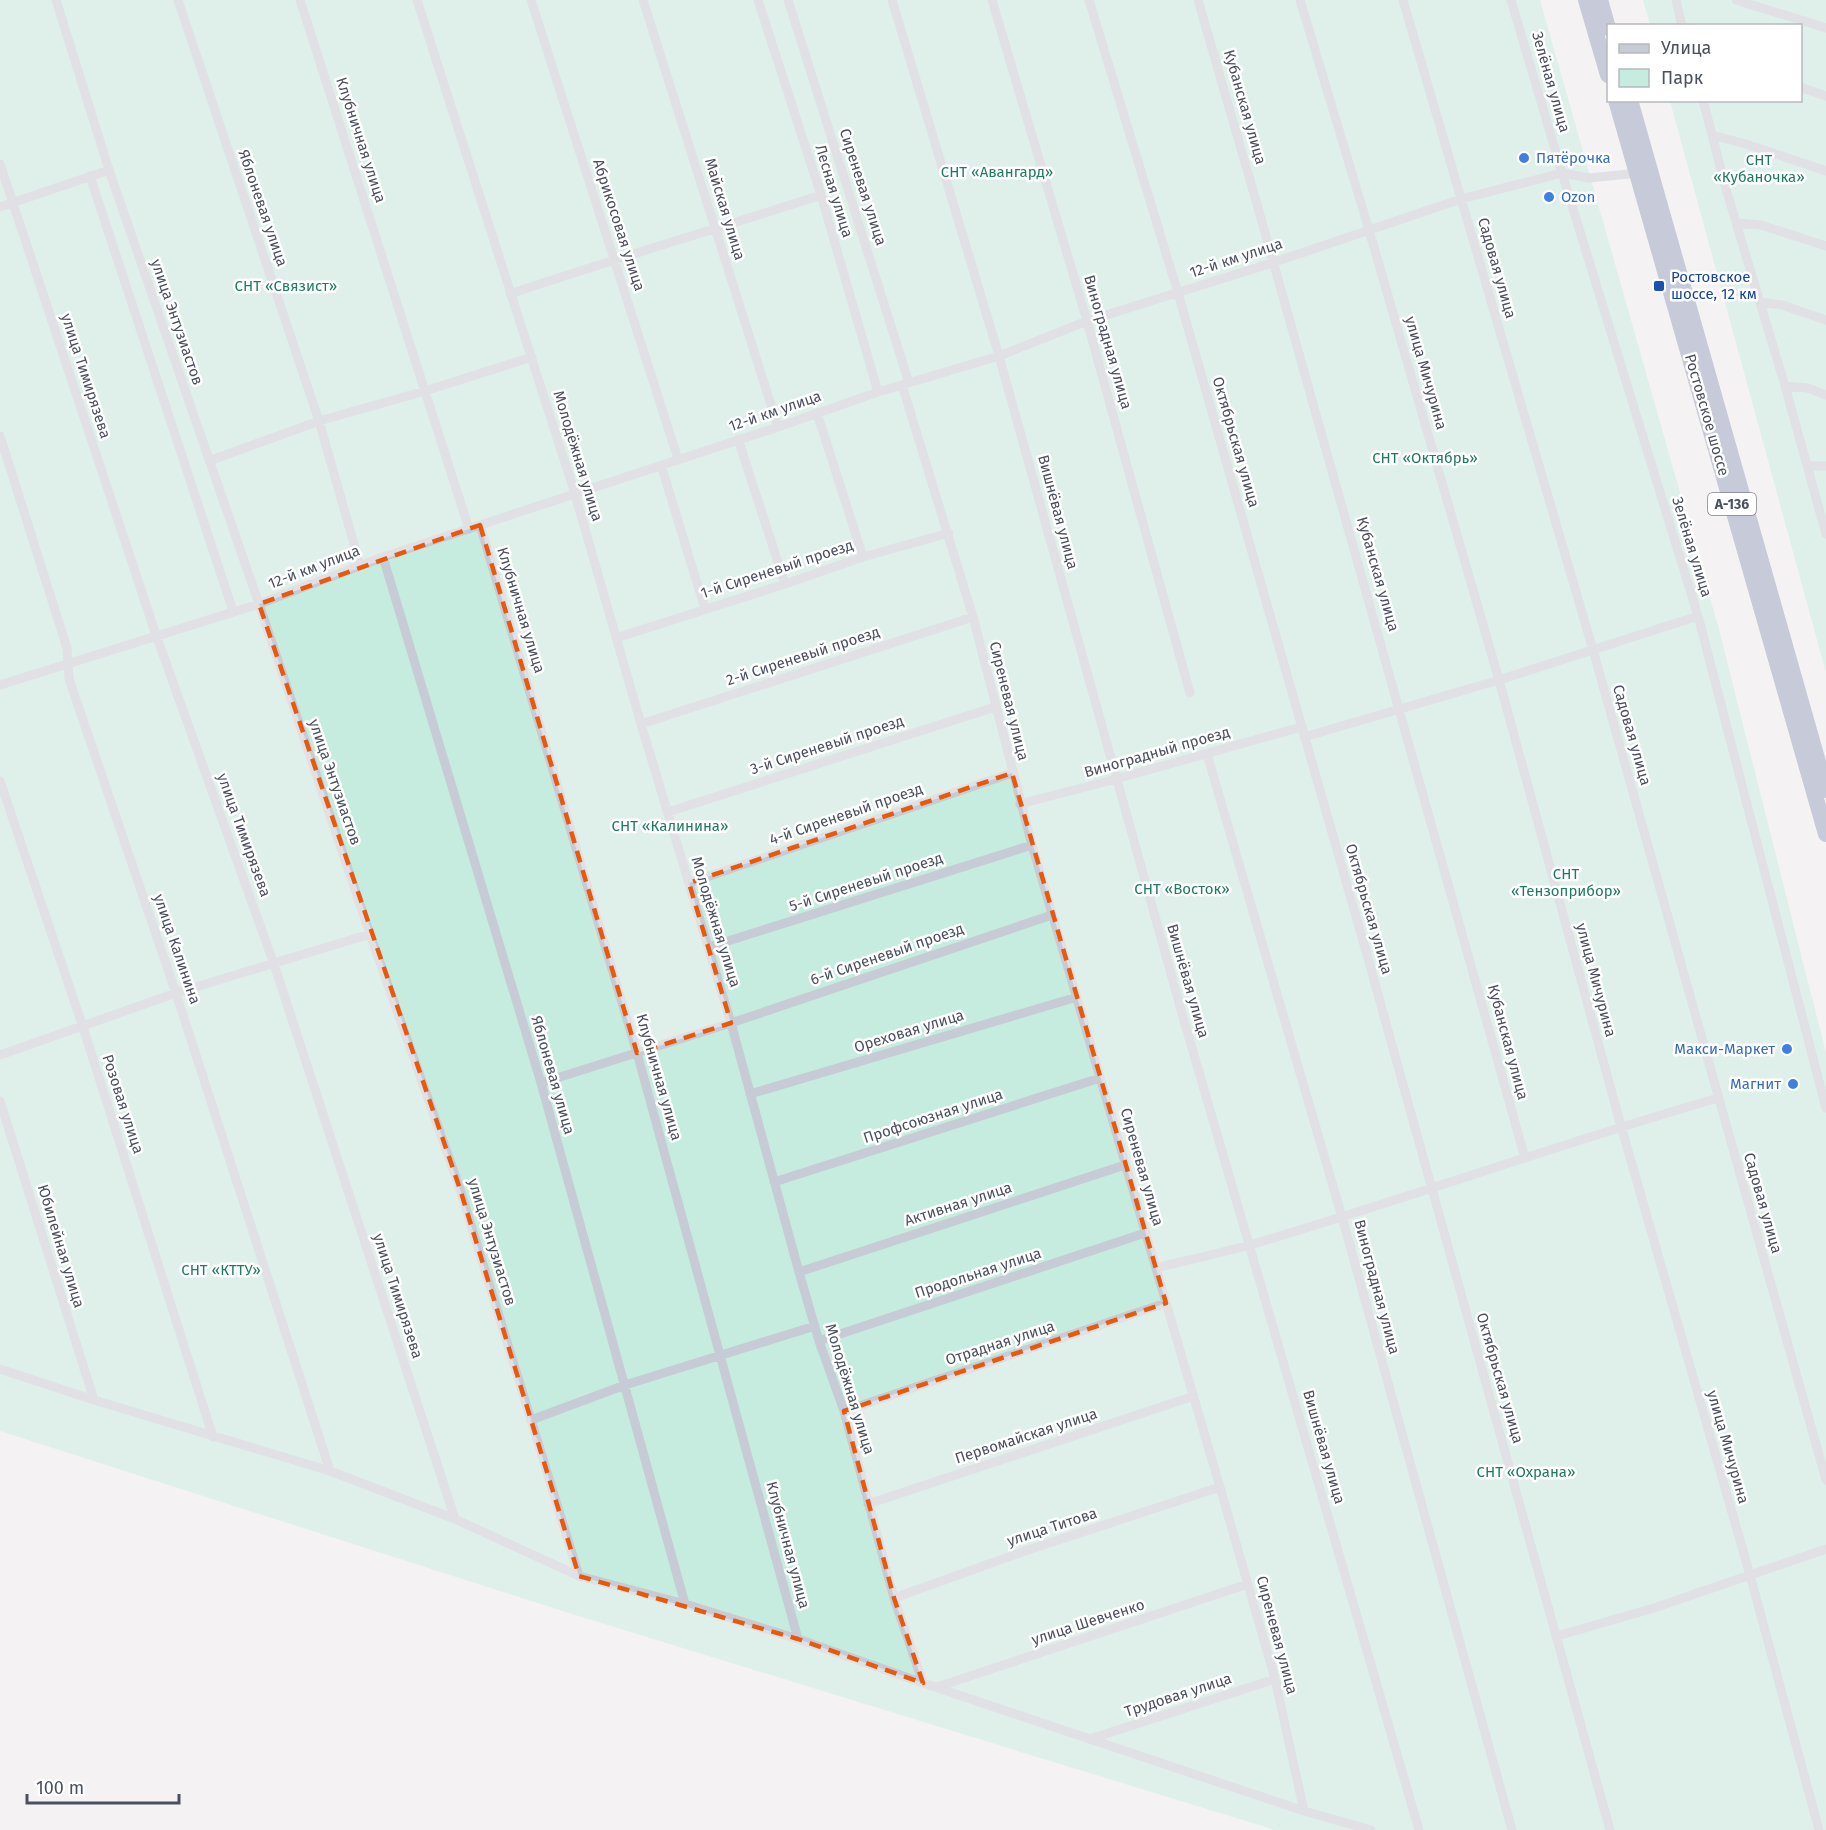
<svg xmlns="http://www.w3.org/2000/svg" width="1826" height="1830" font-family="'Fira Sans',sans-serif">
<style>
.green{fill:#c5ecde}
.lines{fill:none;stroke-linecap:round;stroke-linejoin:round}
.street{stroke:#c7cbd5;stroke-width:9}
.highway{stroke:#8e99bb;stroke-width:16}
.marked{fill:none;stroke:#e8590c;stroke-width:4.5;stroke-dasharray:12 8;stroke-linejoin:round}
.shop-dot{fill:#3f7fe0;stroke:#fff;stroke-width:2}
.transit-dot{fill:#1a4fb4;stroke:#fff;stroke-width:2}
.labels{text-anchor:middle;dominant-baseline:central;stroke-width:5;stroke-linejoin:round;paint-order:stroke}
.shield{fill:#fff;stroke:#81848e;stroke-width:1.5}
.shield-label{font-size:14px;font-weight:bold;fill:#4b505e}
.street-label{font-size:15px;fill:#4b505e;stroke:#fff}
.shop-label{font-size:15px;fill:#366cbe;stroke:#fff;text-anchor:start}
.park-label{font-size:15px;fill:#207a63;stroke:#fff}
.transit-label{font-size:15px;fill:#164399;stroke:#fff;text-anchor:start}
</style>
<rect width="100%" height="100%" fill="#f4f2f2"/>
<path class="green" d="M 0,0 L 1540,0 L 1718,626 L 1826,1053 L 1826,1830 L 1275,1830 L 569,1613 L 0,1431 Z
M 1643,0 L 1826,0 L 1826,673 L 1670,101 L 1800,100 L 1800,26 L 1650,25 Z"/>
<g class="lines">
<path class="street" d="M 56,0 L 109,170 L 259,604 L 370,934 L 460,1189 L 579,1576
M 178,0 L 319,421 L 360,565
M 300,0 L 469,529
M 417,0 L 575,494 L 641,724 L 731,1023 L 799,1272 L 819,1341 L 844,1411 L 894,1598 L 923,1683
M 531,0 L 678,459
M 643,0 L 778,427
M 758,0 L 821,195 L 878,392
M 788,0 L 909,383
M 892,0 L 999,356 L 1183,1017 L 1419,1830
M 992,0 L 1087,321 L 1190,693
M 1089,0 L 1178,293 L 1369,962 L 1610,1830
M 1198,0 C 1310,385 1418,771 1525,1158
M 1300,0 L 1369,230 L 1499,680 L 1621,1126 L 1750,1575 L 1819,1830
M 1403,0 L 1593,650 L 1826,1480
M 1511,0 L 1562,173 L 1698,616 L 1826,1108
M 1676,0 L 1682,26
M 1736,0 L 1826,28
M 1800,87 L 1826,96
M 1703,100 L 1726,189 L 1785,386 L 1826,534
M 1712,135 L 1746,144 L 1826,171
M 0,164 L 156,635 L 274,964 L 455,1519
M 90,176 L 233,611
M 0,207 L 109,170
M 1736,223 L 1761,225 L 1826,246
M 510,294 C 613,259 717,229 821,195
M 1760,302 L 1782,305 L 1826,320
M 902,385 L 973,617 L 1032,845 L 1220,1487 L 1275,1679 L 1304,1811
M 1785,386 L 1808,388 L 1826,395
M 817,413 L 863,557
M 0,436 L 67,648 L 69,679 L 176,993 L 330,1471
M 738,439 L 785,584
M 209,461 L 319,421 L 425,391 L 532,357
M 661,465 L 705,609
M 1807,466 L 1826,466
M 480,525 L 637,1053 L 798,1639
M 383,557 L 541,1083 L 685,1604
M 616,638 L 785,584 L 863,557 L 949,533
M 0,685 L 259,604 L 383,557 L 778,427 L 878,392 L 999,356 L 1087,321 L 1275,262 L 1461,199 L 1562,173 L 1589,178 L 1639,173
M 641,724 L 973,617
M 1304,737 L 1499,680 L 1698,616
M 1207,754 L 1342,1217 L 1512,1830
M 0,781 L 82,1024 L 213,1437
M 1020,804 L 1116,779 L 1301,727
M 668,812 L 995,707
M 689,883 L 1012,773
M 709,947 L 1032,845
M 0,1055 L 176,993 L 370,934
M 541,1083 L 731,1023 L 1052,915
M 750,1094 L 1077,997
M 0,1101 L 94,1400
M 774,1182 L 1100,1078
M 1156,1268 C 1188,1260 1221,1253 1253,1244 C 1409,1198 1562,1143 1718,1098
M 799,1272 L 1125,1165
M 819,1341 L 1145,1233
M 0,1369 L 94,1400 L 330,1471 L 455,1519 L 579,1576 L 685,1604 L 798,1639 L 923,1683 L 1304,1811 L 1371,1830
M 844,1411 L 1166,1303
M 531,1420 L 625,1385 L 815,1326
M 868,1504 L 1194,1396
M 894,1598 L 1028,1550 L 1220,1487
M 1557,1636 L 1654,1608 L 1826,1549
M 937,1687 L 1248,1584
M 1090,1739 L 1275,1679"/>
<path class="highway" d="M 1586,0 L 1608,75
M 1600,0 L 1608,28
M 1616,100 L 1826,834
M 1630,100 L 1826,790"/>
</g>
<path d="M0 0H1826V1830H0ZM 480,525 L 637,1053 L 731,1023 L 689,883 L 1012,773 L 1166,1303 L 844,1411 L 894,1598 L 923,1683 L 798,1639 L 579,1576 L 460,1189 L 259,604 Z" fill="#f4f2f2" fill-opacity=".55" fill-rule="evenodd"/>
<path class="marked" d="M 480,525 L 637,1053 L 731,1023 L 689,883 L 1012,773 L 1166,1303 L 844,1411 L 894,1598 L 923,1683 L 798,1639 L 579,1576 L 460,1189 L 259,604 Z"/>
<g class="shop-dot">
<circle cx="1524" cy="158" r="6"/>
<circle cx="1549" cy="197" r="6"/>
<circle cx="1787" cy="1049" r="6"/>
<circle cx="1793" cy="1084" r="6"/>
</g>
<rect class="transit-dot" x="1653" y="280" width="12" height="12" rx="3"/>
<g class="labels">
<rect class="shield" x="1708" y="493" width="48" height="22" rx="4.5"/>
<g class="shield-label">
<text x="1732" y="504">А-136</text>
</g>
<g class="street-label">
<text transform="translate(1551 82) rotate(74)">Зелёная улица</text>
<text transform="translate(1245 107) rotate(74)">Кубанская улица</text>
<text transform="translate(361 140) rotate(72)">Клубничная улица</text>
<text transform="translate(863 187) rotate(72)">Сиреневая улица</text>
<text transform="translate(834 191) rotate(73)">Лесная улица</text>
<text transform="translate(263 208) rotate(71)">Яблоневая улица</text>
<text transform="translate(725 209) rotate(73)">Майская улица</text>
<text transform="translate(619 225) rotate(72)">Абрикосовая улица</text>
<text transform="translate(1236 258) rotate(-18)">12-й км улица</text>
<text transform="translate(1497 268) rotate(74)">Садовая улица</text>
<text transform="translate(177 322) rotate(71)">улица Энтузиастов</text>
<text transform="translate(1108 342) rotate(74)">Виноградная улица</text>
<text transform="translate(1426 373) rotate(74)">улица Мичурина</text>
<text transform="translate(86 376) rotate(72)">улица Тимирязева</text>
<text transform="translate(775 411) rotate(-19)">12-й км улица</text>
<text transform="translate(1707 415) rotate(74)">Ростовское шоссе</text>
<text transform="translate(1236 442) rotate(74)">Октябрьская улица</text>
<text transform="translate(578 456) rotate(73)">Молодёжная улица</text>
<text transform="translate(1058 512) rotate(75)">Вишнёвая улица</text>
<text transform="translate(1692 547) rotate(73)">Зелёная улица</text>
<text transform="translate(314 567) rotate(-21)">12-й км улица</text>
<text transform="translate(777 569) rotate(-18)">1-й Сиреневый проезд</text>
<text transform="translate(1378 574) rotate(74)">Кубанская улица</text>
<text transform="translate(521 610) rotate(73)">Клубничная улица</text>
<text transform="translate(803 656) rotate(-18)">2-й Сиреневый проезд</text>
<text transform="translate(1009 701) rotate(76)">Сиреневая улица</text>
<text transform="translate(1632 735) rotate(74)">Садовая улица</text>
<text transform="translate(827 745) rotate(-18)">3-й Сиреневый проезд</text>
<text transform="translate(1157 752) rotate(-16)">Виноградный проезд</text>
<text transform="translate(335 782) rotate(71)">улица Энтузиастов</text>
<text transform="translate(846 814) rotate(-19)">4-й Сиреневый проезд</text>
<text transform="translate(244 835) rotate(70)">улица Тимирязева</text>
<text transform="translate(866 882) rotate(-18)">5-й Сиреневый проезд</text>
<text transform="translate(1369 909) rotate(74)">Октябрьская улица</text>
<text transform="translate(716 922) rotate(73)">Молодёжная улица</text>
<text transform="translate(177 949) rotate(71)">улица Калинина</text>
<text transform="translate(887 954) rotate(-19)">6-й Сиреневый проезд</text>
<text transform="translate(1596 980) rotate(75)">улица Мичурина</text>
<text transform="translate(1188 981) rotate(74)">Вишнёвая улица</text>
<text transform="translate(909 1031) rotate(-17)">Ореховая улица</text>
<text transform="translate(1508 1042) rotate(75)">Кубанская улица</text>
<text transform="translate(553 1075) rotate(74)">Яблоневая улица</text>
<text transform="translate(659 1077) rotate(74)">Клубничная улица</text>
<text transform="translate(123 1104) rotate(72)">Розовая улица</text>
<text transform="translate(933 1116) rotate(-18)">Профсоюзная улица</text>
<text transform="translate(1142 1167) rotate(74)">Сиреневая улица</text>
<text transform="translate(1763 1203) rotate(74)">Садовая улица</text>
<text transform="translate(958 1204) rotate(-18)">Активная улица</text>
<text transform="translate(492 1242) rotate(73)">улица Энтузиастов</text>
<text transform="translate(61 1246) rotate(73)">Юбилейная улица</text>
<text transform="translate(978 1273) rotate(-18)">Продольная улица</text>
<text transform="translate(1377 1287) rotate(75)">Виноградная улица</text>
<text transform="translate(398 1296) rotate(72)">улица Тимирязева</text>
<text transform="translate(1000 1343) rotate(-18)">Отрадная улица</text>
<text transform="translate(1500 1378) rotate(74)">Октябрьская улица</text>
<text transform="translate(850 1389) rotate(73)">Молодёжная улица</text>
<text transform="translate(1026 1436) rotate(-18)">Первомайская улица</text>
<text transform="translate(1324 1447) rotate(74)">Вишнёвая улица</text>
<text transform="translate(1728 1447) rotate(74)">улица Мичурина</text>
<text transform="translate(1052 1527) rotate(-18)">улица Титова</text>
<text transform="translate(788 1545) rotate(75)">Клубничная улица</text>
<text transform="translate(1088 1622) rotate(-18)">улица Шевченко</text>
<text transform="translate(1277 1635) rotate(75)">Сиреневая улица</text>
<text transform="translate(1178 1695) rotate(-18)">Трудовая улица</text>
</g>
<g class="shop-label">
<text x="1536" y="158">Пятёрочка</text>
<text x="1561" y="197">Ozon</text>
<text x="1775" y="1049" text-anchor="end">Макси-Маркет</text>
<text x="1781" y="1084" text-anchor="end">Магнит</text>
</g>
<g class="park-label">
<text x="1759" y="160">СНТ<tspan x="1759" dy="17">«Кубаночка»</tspan></text>
<text x="997" y="172">СНТ «Авангард»</text>
<text x="286" y="286">СНТ «Связист»</text>
<text x="1425" y="458">СНТ «Октябрь»</text>
<text x="670" y="826">СНТ «Калинина»</text>
<text x="1566" y="874">СНТ<tspan x="1566" dy="17">«Тензоприбор»</tspan></text>
<text x="1182" y="889">СНТ «Восток»</text>
<text x="221" y="1270">СНТ «КТТУ»</text>
<text x="1526" y="1472">СНТ «Охрана»</text>
</g>
<g class="transit-label">
<text x="1671" y="277">Ростовское<tspan x="1671" dy="17">шоссе, 12 км</tspan></text>
</g>
</g>
<rect x="1607" y="24" width="195" height="78" fill="#ffffff" stroke="#b7b9bf" stroke-width="1.5"/>
<rect x="1619" y="44" width="30" height="9" fill="#c7cbd5" stroke="#b7b9bf" stroke-width="1.5"/>
<text x="1661" y="54" font-size="18" fill="#4b505e">Улица</text>
<rect x="1619" y="69" width="30" height="18" fill="#c5ecde" stroke="#b7b9bf" stroke-width="1.5"/>
<text x="1661" y="84" font-size="18" fill="#4b505e">Парк</text>
<path d="M27 1794v9h152v-9" fill="none" stroke="#4b505e" stroke-width="3"/>
<text x="36" y="1794" font-size="18" fill="#4b505e" stroke="#ffffff" stroke-width="4.5" paint-order="stroke">100 m</text>
</svg>
